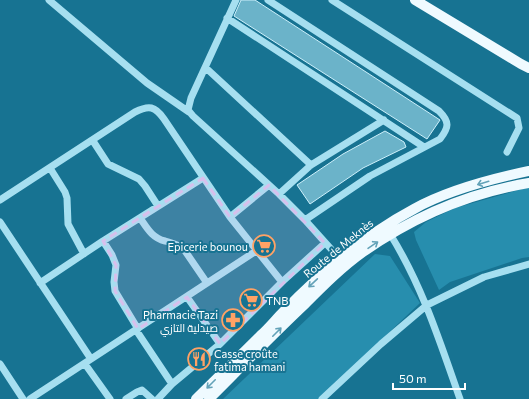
<svg xmlns="http://www.w3.org/2000/svg" width="529" height="399" font-family="Commissioner,Cairo,sans-serif">
<style>
.green{fill:#278eae}
.building{fill:#6bb3c9;stroke:#cdf0fb}
.lines{fill:none;stroke-linecap:round;stroke-linejoin:round}
.minor{stroke:#a6dff0;stroke-width:7}
.major{stroke:#effaff;stroke-width:10}
.oneway{stroke:#63a2b8}
.marked{fill:#d7c0ec;fill-opacity:0.2;stroke:#d7c0ec;stroke-width:3;stroke-dasharray:8 5;stroke-linejoin:round}
.labels{text-anchor:middle;dominant-baseline:central;stroke-width:4;stroke-linejoin:round;paint-order:stroke}
.poi-label{font-size:11px;fill:#fff;stroke:#177392;text-anchor:end}
.street-label{font-size:11px;fill:#fff;stroke:#177392}
</style>
<rect width="100%" height="100%" fill="#177392"/>
<path class="green" d="M 529,187 L 529,257 L 522,258 L 450,282 L 439,290 L 416,240 L 414,232 L 426,222 L 455,208 Z
M 375,254 L 390,256 L 420,303 L 319,399 L 223,399 Z"/>
<path class="building" d="M 241,0 L 255,0 L 440,120 L 427,139 L 234,16 Z
M 385,131 L 404,142 L 406,147 L 363,168 L 310,204 L 297,185 L 343,154 Z"/>
<g class="lines">
<path class="minor" d="M 49,0 L 147,83 L 189,112
M 236,0 L 191,98 L 188,110 L 193,116 L 279,194 L 305,220 L 340,259
M 268,0 L 439,111 C 450,122 449,127 440,139 L 370,176 L 305,220
M 332,0 L 517,118 L 519,128 L 507,152
M 227,18 L 424,147
M 206,68 L 311,165
M 93,141 L 108,164 L 139,179 L 145,186 L 158,206
M 50,168 L 65,192 L 67,198 L 68,224 L 84,254
M 279,194 L 311,165 L 384,120
M 0,200 L 135,112 C 149,105 155,106 164,119 L 230,217 L 282,282
M 230,217 L 269,185
M 140,218 C 147,228 152,238 165,241 C 171,243 177,244 183,248 L 207,283
M 0,222 L 91,359
M 390,234 C 422,285 440,342 460,399
M 103,241 L 112,255 L 116,265 L 114,282 L 115,291 L 138,329
M 40,283 L 103,241 L 203,178
M 187,297 L 220,344
M 136,330 L 172,384
M 0,364 L 23,399
M 85,364 L 110,399
M 30,399 L 256,251
M 126,399 L 137,392 L 142,390 L 152,399
M 158,399 L 172,384 L 220,344 L 282,282 L 325,243
M 322,399 L 381,344 L 427,305 L 484,277 L 529,264"/>
<path class="major" d="M 415,0 L 521,64 L 529,68
M 196,399 C 218,377 239,357 261,335 C 269,328 276,319 284,311 C 323,271 365,235 414,209 C 448,190 491,179 529,171
M 209,399 C 241,367 273,334 306,303 C 324,285 342,267 363,252 C 413,217 468,193 529,183"/>
</g>
<defs><path id="oneway-shaft" d="M-6 0H5M1.5-3L5.5 0L1.5 3" fill="none" stroke-width="1.6" stroke-linecap="round" stroke-linejoin="round"/></defs>
<g class="oneway">
<use href="#oneway-shaft" transform="translate(483 183) rotate(163)"/>
<use href="#oneway-shaft" transform="translate(373 245) rotate(-34)"/>
<use href="#oneway-shaft" transform="translate(313 283) rotate(137)"/>
<use href="#oneway-shaft" transform="translate(277 332) rotate(-45)"/>
<use href="#oneway-shaft" transform="translate(211 384) rotate(135)"/>
</g>
<path class="marked" d="M 203,178 L 230,217 L 269,185 L 325,243 L 220,344 L 187,297 L 138,329 L 115,291 L 116,265 L 103,241 Z"/>
<defs>
<g id="supermarket-ring" transform="scale(1.15)"><circle r="9.5" fill="#177392" stroke="#ffa265" stroke-width="1.5"/><path d="M-6-5.5h2.5l.6 2H6L4.5 2H-2.5L-4.4-4H-6ZM-1.5 3.2a1.3 1.3 0 1 0 .1 0ZM3 3.2a1.3 1.3 0 1 0 .1 0Z" fill="#ffa265"/></g>
<g id="pharmacy-ring" transform="scale(1.15)"><circle r="9.5" fill="#177392" stroke="#ffa265" stroke-width="1.5"/><path d="M-2-6h4v4h4v4h-4v4h-4v-4h-4v-4h4Z" fill="#ffa265"/></g>
<g id="restaurant-ring" transform="scale(1.15)"><circle r="9.5" fill="#177392" stroke="#ffa265" stroke-width="1.5"/><path d="M-5-6h1v4h1v-4h1v4h1v-4h1v5L-1.5 .5V6h-2V.5L-5-1ZM5-6V6H3V1.5H1.5Q1.5-4 5-6Z" fill="#ffa265"/></g>
</defs>
<g fill-rule="evenodd">
<use href="#supermarket-ring" x="264" y="246"/>
<use href="#supermarket-ring" x="251" y="300"/>
<use href="#pharmacy-ring" x="233" y="320"/>
<use href="#restaurant-ring" x="199" y="359"/>
</g>
<g class="labels">
<g class="poi-label">
<text x="248" y="246">Epicerie bounou</text>
<text x="266" y="300" text-anchor="start">TNB</text>
<text x="218" y="314">Pharmacie Tazi<tspan x="218" dy="13">صيدلية التازي</tspan></text>
<text x="214" y="353" text-anchor="start">Casse croûte<tspan x="214" dy="13">fatima hamani</tspan></text>
</g>
<g class="street-label">
<text transform="translate(338 248) rotate(-39)">Route de Meknès</text>
</g>
</g>
<path d="M393 383v6h72v-6" fill="none" stroke="#ffffff" stroke-width="2"/>
<text x="399" y="383" font-size="12" fill="#ffffff" stroke="#177392" stroke-width="3" paint-order="stroke">50 m</text>
</svg>
